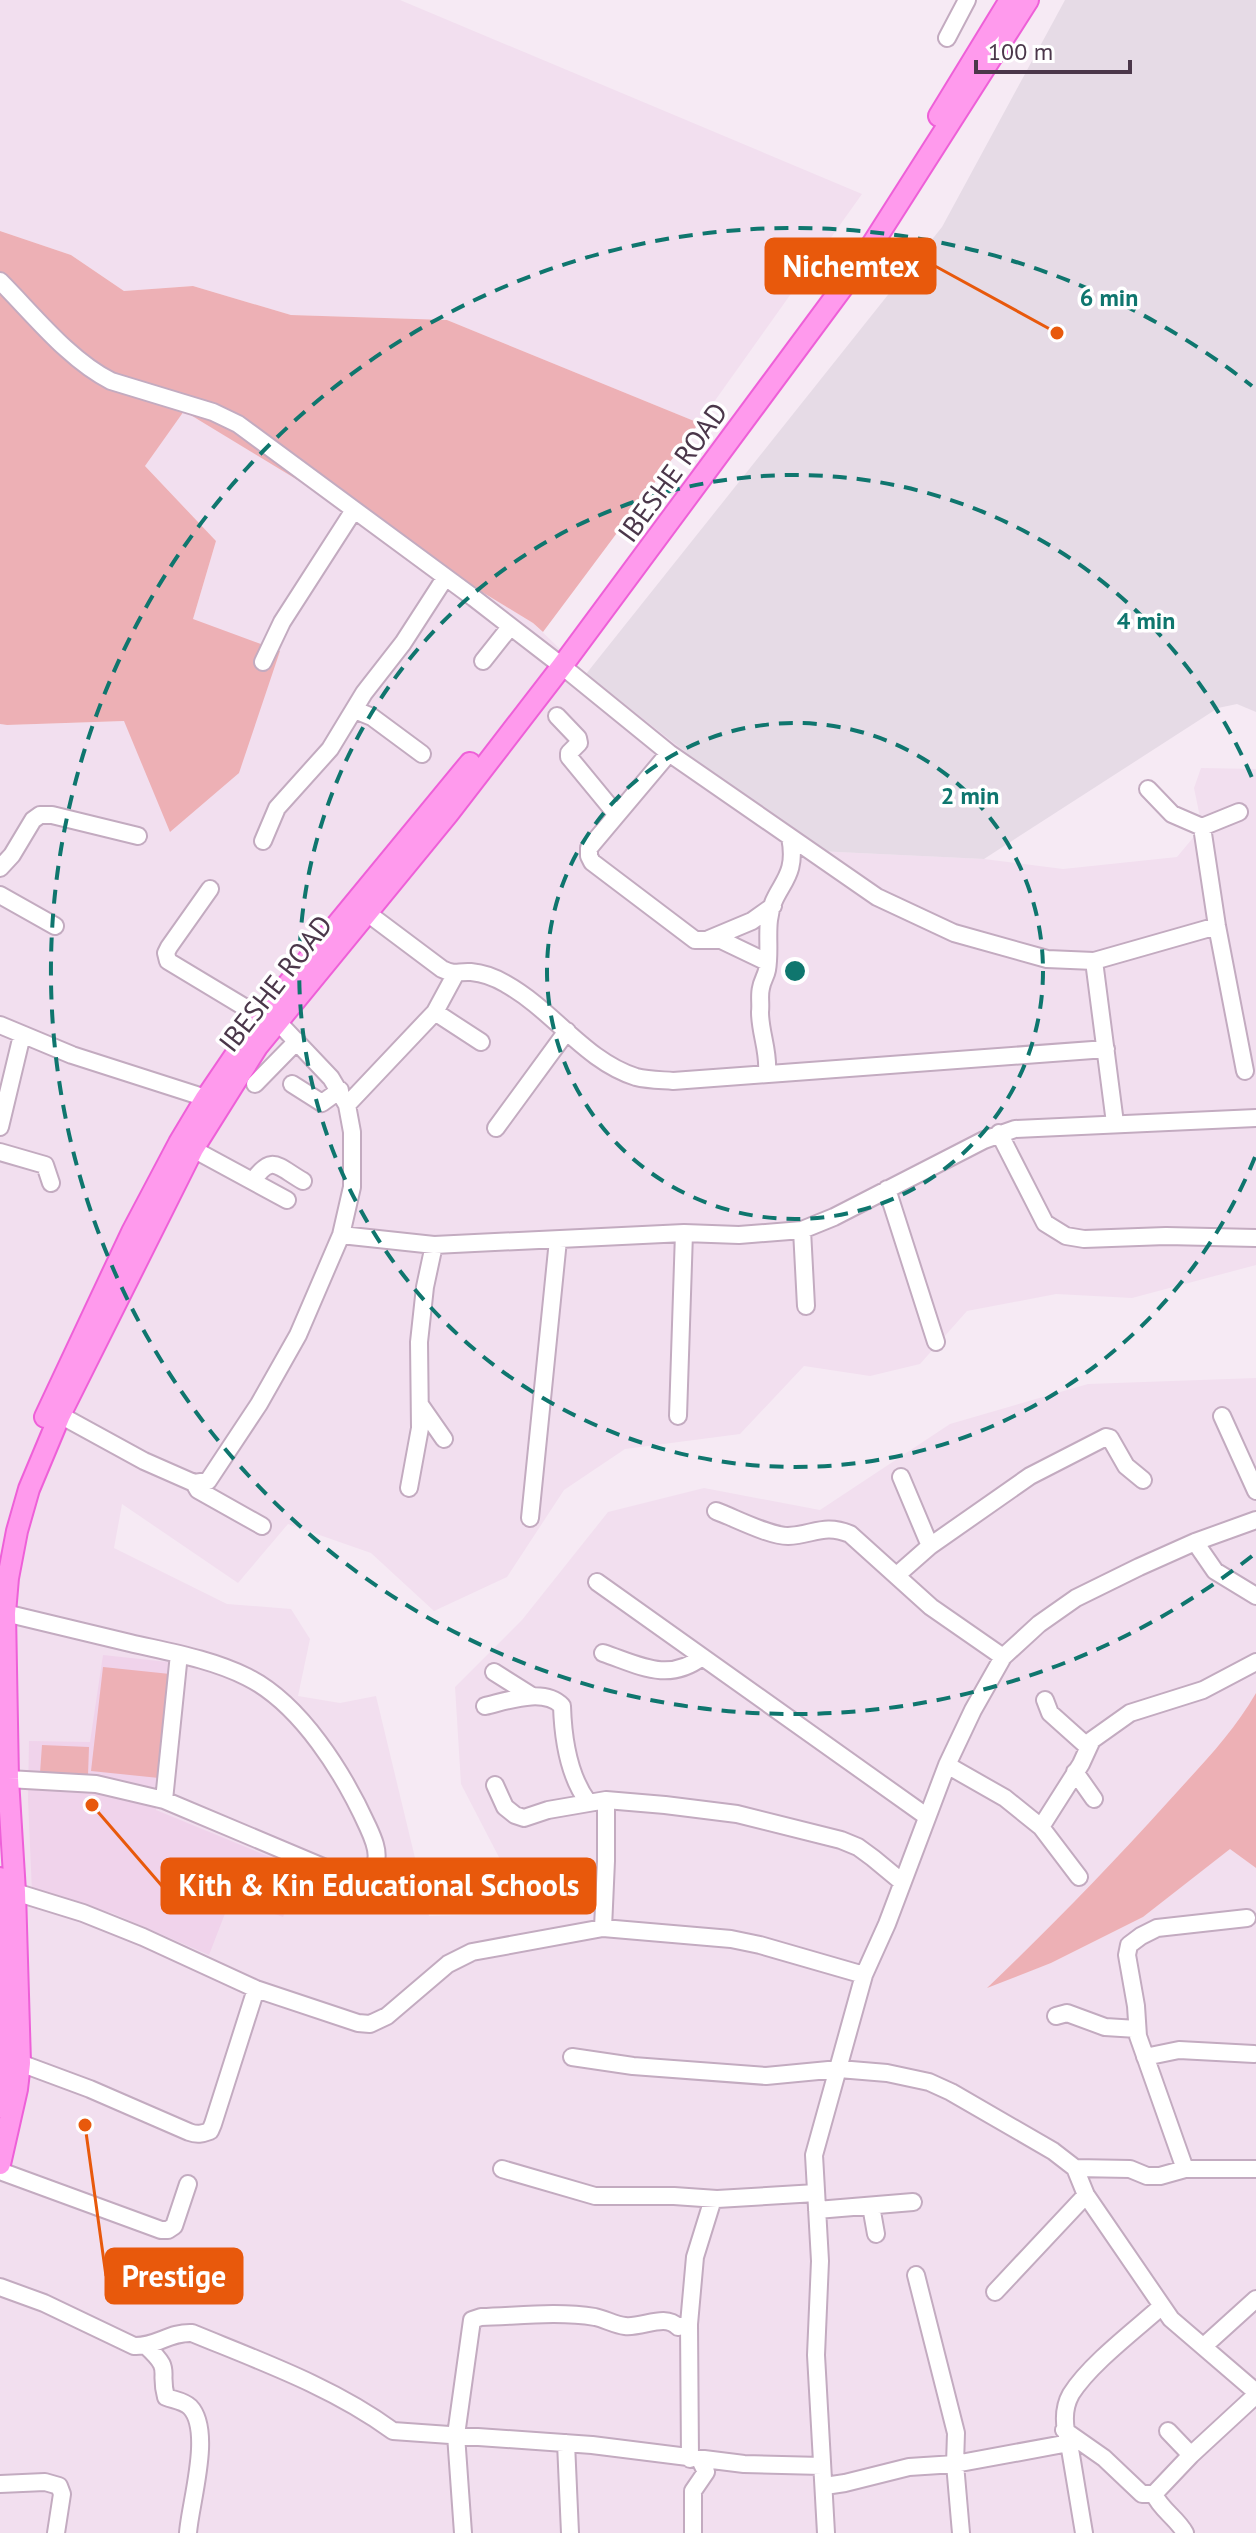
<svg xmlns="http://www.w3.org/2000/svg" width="1256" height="2533" font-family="'PT Sans',sans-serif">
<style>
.residential{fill:#f2dfef}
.industrial{fill:#e6dbe6}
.education{fill:#f0d3eb}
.green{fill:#edb0b5}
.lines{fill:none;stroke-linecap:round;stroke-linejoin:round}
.minor-casing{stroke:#c3abc0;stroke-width:20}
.major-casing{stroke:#ee60d8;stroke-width:24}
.minor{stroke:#fff;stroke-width:16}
.major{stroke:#ff9aed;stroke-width:20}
.ring{fill:none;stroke:#0f766e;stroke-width:4;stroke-dasharray:14 10}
.labels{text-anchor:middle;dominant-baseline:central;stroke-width:7;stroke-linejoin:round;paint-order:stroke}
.street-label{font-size:28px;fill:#4b374a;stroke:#fff}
.centre{fill:#0f766e;stroke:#fff;stroke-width:4}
.ring-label{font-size:24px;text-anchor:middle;font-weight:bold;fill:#0f766e;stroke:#fff;stroke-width:7;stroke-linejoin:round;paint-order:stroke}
.leader{fill:none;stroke:#e8590c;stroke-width:3}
.callout-dot{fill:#e8590c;stroke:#fff;stroke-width:3}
.callout{fill:#e8590c;stroke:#e8590c;stroke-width:3}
.callout-label{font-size:30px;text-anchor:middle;font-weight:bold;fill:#fff}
</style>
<rect width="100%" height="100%" fill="#f6eaf4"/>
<path class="residential" d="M 0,0 L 400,0 L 862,194 L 699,423 L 447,320 L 291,315 L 193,286 L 124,291 L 71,255 L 0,231 Z
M 184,410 L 533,623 L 586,674 L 817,851 L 984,859 L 1063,869 L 1177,857 L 1202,827 L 1194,788 L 1201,768 L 1256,769 L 1256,1265 L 1132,1298 L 1056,1294 L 967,1311 L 920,1364 L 870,1376 L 804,1366 L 740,1434 L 625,1449 L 564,1490 L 507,1577 L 434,1611 L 371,1553 L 288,1524 L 238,1583 L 122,1504 L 114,1548 L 227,1604 L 291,1609 L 310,1639 L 298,1696 L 340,1703 L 376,1696 L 429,1916 L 498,1914 L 503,1865 L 461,1784 L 455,1687 L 522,1620 L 608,1512 L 704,1488 L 820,1510 L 950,1424 L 1088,1384 L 1256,1378 L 1256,1693 L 1239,1723 L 1160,1811 L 1059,1920 L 989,1986 L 1051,1963 L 1143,1917 L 1230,1848 L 1256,1868 L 1256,2533 L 0,2533 L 0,724 L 7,725 L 124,721 L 193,619 L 216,541 L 145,466 Z"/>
<path class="industrial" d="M 1065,0 L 1256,0 L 1256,712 L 1237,704 L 1218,708 L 984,859 L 817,851 L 757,808 L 586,674 L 942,227 Z"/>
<path class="education" d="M 103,1655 L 168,1662 L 173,1667 L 156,1810 L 304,1871 L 283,1917 L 231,1898 L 209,1955 L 112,1913 L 32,1892 L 28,1799 L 29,1741 L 90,1742 Z"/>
<path class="green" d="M 0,231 L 71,255 L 124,291 L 193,286 L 291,315 L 447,320 L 699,423 L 543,632 L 533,623 L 184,411 L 145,466 L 216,541 L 193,619 L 280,651 L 239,773 L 170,832 L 124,721 L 7,725 L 0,724 Z
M 103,1667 L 170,1674 L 159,1778 L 91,1771 Z
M 1256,1693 L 1256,1868 L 1230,1849 L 1143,1917 L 1051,1963 L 987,1988 C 1050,1928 1109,1867 1167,1803 C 1199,1767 1232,1735 1256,1693 Z
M 42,1745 L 89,1747 L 88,1775 L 40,1773 Z"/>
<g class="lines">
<g class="minor-casing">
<path id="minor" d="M 947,38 L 967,0
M 0,281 C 33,314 69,360 111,381 L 213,412 L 238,424 L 474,598 L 562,666 L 669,753 L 877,897 L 954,933 L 1047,959 L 1094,961 L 1217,926
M 483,661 L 510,627
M 263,662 L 282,622 L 354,510
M 355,710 L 372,717 L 422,754
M 557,716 L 578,738 L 579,743 L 569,753 L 569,757 L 616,814
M 669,753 L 589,848 L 589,856 L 592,862 L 695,940 L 721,940 L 767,962
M 1148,789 L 1172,814 L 1202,827 L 1239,812
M 1202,827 L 1217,926 L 1245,1071
M 263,841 L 277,808 L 330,749 L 364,693 L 403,643 L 445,578
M 0,868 L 12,855 L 33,820 L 40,815 L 52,815 L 138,836
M 210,889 L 169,947 L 166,953 L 168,961 L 261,1017
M 0,895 L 55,926
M 366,912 L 442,969 C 457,976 457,971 471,972 C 483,973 496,978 506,984 C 554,1011 585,1061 636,1077 C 648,1080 661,1080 673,1081 L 1106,1049
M 709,939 L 752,921 L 773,906
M 1094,961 L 1115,1123
M 435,1012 L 481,1042
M 0,1025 L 72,1055 L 206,1098 L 213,1103
M 767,1073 C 769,1051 760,1033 760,1012 C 761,1004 759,995 761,988 C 762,981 766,976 767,970 C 770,953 767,936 769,920 C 773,884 799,882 790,837
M 255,1084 L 297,1041
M 292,1084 L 322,1103 L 340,1090
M 347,1105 L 435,1012 L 455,975
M 0,1127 L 22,1035
M 496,1128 L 567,1031
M 999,1133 L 1045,1223 L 1066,1236 L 1084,1239 L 1166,1236 L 1256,1238
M 193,1149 L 287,1200
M 0,1152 L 45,1165 L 51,1183
M 253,1181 C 272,1153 278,1167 303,1181
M 887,1189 L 936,1342
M 802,1230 L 806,1306
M 341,1235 L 434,1245 L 684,1233 L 739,1235 L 802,1230 L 834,1217 L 984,1140 L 1015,1129 L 1256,1118
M 421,1406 L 444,1439
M 60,1415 L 144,1461 L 194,1483 L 198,1490 L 262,1526
M 678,1416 L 684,1233
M 1222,1416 L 1256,1491
M 901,1477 L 930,1546
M 194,1483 L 208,1481 L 259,1404 L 298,1335 L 341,1235 L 352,1187 L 352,1132 L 347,1105 L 331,1078 L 277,1021
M 409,1488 L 420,1428 L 419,1342 L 425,1287 L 434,1245
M 716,1511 C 735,1518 769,1536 788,1536 C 813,1535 824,1523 850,1534 L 931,1607 L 1003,1657
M 530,1518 L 558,1240
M 1195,1542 L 1215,1571 L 1256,1596
M 897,1575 L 930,1546 L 1030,1476 L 1106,1437 L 1110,1438 L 1126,1466 L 1143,1480
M 597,1582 L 926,1816
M 5,1613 C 47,1623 88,1633 130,1643 C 169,1652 211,1659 247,1677 C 301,1704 344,1774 368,1827 C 380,1853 383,1868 354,1880 L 164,1800 L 96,1784 L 8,1779
M 603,1653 C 639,1665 668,1683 702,1657
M 494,1672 L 532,1696
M 1045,1700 L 1050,1713 L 1088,1747
M 485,1706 C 507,1701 544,1687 562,1706 C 563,1738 568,1775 588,1802
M 947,1765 L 1005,1798 L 1041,1827 L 1079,1877
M 1075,1772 L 1094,1799
M 495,1785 L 505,1807 L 515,1815 L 524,1818 L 548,1810 L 606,1800 L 665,1805 L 737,1814 L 841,1840 L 858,1847 L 873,1858 L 902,1882
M 164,1800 L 179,1654
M 1041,1827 L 1081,1764 L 1092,1740 L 1130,1713 L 1203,1690 L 1256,1662
M 6,1893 L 15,1892 L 83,1913 L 143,1937 L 256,1989 L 358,2023 L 370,2024 L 387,2016 L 448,1964 L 472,1952 L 603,1928 L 731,1939 L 760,1945 L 864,1975
M 603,1928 L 606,1861 L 606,1800
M 1056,2016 L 1067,2013 L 1105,2027 L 1137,2029
M 572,2057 L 633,2066 L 766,2076 L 839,2069 L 887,2073 L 929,2082 L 951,2092 L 1053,2151 L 1075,2168 L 1086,2195 L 1171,2319 L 1256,2392
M 1145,2057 L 1179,2050 L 1254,2054
M 20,2063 L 90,2089 L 189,2132 C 197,2135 202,2134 210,2131 L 213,2124 L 256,1989
M 1075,2168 L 1130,2169 L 1147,2176 L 1160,2176 L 1185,2169 L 1256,2169
M 502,2169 L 595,2196 L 674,2196 L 717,2199 L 816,2193
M 1185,2169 L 1138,2036 L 1136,2006 L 1127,1955 L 1129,1945 L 1141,1936 L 1157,1928 L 1247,1918
M 0,2171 L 161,2230 L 168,2230 L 174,2226 L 188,2184
M 871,2206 L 876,2234
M 817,2210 L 913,2202
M 916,2275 L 956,2433 L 955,2464 L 961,2533
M 0,2287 L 44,2303 L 134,2346 C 156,2347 169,2332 192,2333 C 260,2361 333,2387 393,2431 L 592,2445 L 744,2464 L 822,2466
M 995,2292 L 1086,2195
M 689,2324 L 695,2257 L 713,2199
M 146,2346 C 174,2372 158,2368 166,2397 C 174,2400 184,2401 190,2407 C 213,2431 190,2503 188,2533
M 1204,2346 L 1256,2299
M 1064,2430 L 1104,2458 L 1142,2494 L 1154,2494 L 1191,2455 L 1256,2395
M 1168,2431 L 1191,2455
M 566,2443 L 570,2533
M 0,2484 L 45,2482 L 59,2486 L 62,2494 L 56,2533
M 825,2486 L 845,2483 L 909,2467 L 955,2464 L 1069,2443
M 1154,2494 C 1161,2510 1177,2518 1185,2533
M 463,2533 L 456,2435 L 472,2320 L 481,2317 C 518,2316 558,2311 595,2317 C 605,2319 615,2325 625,2326 C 643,2328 665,2313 678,2327 L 689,2324 L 690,2459
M 693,2533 L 693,2491 L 706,2472 L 700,2460
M 826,2533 L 816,2355 L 820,2261 L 814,2155 L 864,1975 L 887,1924 L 947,1765 L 973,1710 L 1003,1657 L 1039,1624 L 1076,1598 L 1139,1567 L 1195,1542 L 1256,1520
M 1084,2533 L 1069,2443 C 1064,2427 1062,2410 1071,2394 C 1090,2364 1135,2330 1162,2306"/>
</g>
<g class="major-casing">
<path id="major" d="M 939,116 L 1010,0
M 45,1417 L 132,1232 L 179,1143 L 206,1098 L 261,1017 L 470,763
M 0,1878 L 6,2041 L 5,2071 L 0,2107
M 0,2164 L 17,2089 L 20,2063 L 15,1892 L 8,1779 L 5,1613 L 8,1578 L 17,1531 L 29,1489 L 60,1415 L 193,1149 L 257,1047 L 448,814 L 562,666 L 859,265 L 1028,0"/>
</g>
<use href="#minor" class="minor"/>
<use href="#major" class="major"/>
</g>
<g class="ring">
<circle cx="795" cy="971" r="248"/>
<path d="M1255 1157A496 496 0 1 1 1255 785"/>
<path d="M1252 1556A743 743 0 1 1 1252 386"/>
</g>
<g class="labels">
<g class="street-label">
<text transform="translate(672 472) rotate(-54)">IBESHE ROAD</text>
<text transform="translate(275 983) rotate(-52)">IBESHE ROAD</text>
</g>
</g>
<circle cx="795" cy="971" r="12" class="centre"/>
<g class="ring-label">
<text x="1109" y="306">6 min</text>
<text x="1146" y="629">4 min</text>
<text x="970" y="804">2 min</text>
</g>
<path class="leader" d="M1057 333L935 266M92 1805L162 1886M85 2125L106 2276"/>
<g class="callout-dot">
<circle cx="1057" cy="333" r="8"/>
<circle cx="92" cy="1805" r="8"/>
<circle cx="85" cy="2125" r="8"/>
</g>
<g class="callout">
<rect x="766" y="239" width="169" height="54" rx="8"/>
<rect x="162" y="1859" width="433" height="54" rx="8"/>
<rect x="106" y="2249" width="136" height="54" rx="8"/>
</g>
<g class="callout-label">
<text x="851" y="277">Nichemtex</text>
<text x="379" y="1896">Kith &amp; Kin Educational Schools</text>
<text x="174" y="2287">Prestige</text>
</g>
<path d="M976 60v12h154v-12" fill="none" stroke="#4b374a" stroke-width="4"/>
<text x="988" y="60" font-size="24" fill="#4b374a" stroke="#ffffff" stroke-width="6" paint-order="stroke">100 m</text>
</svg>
